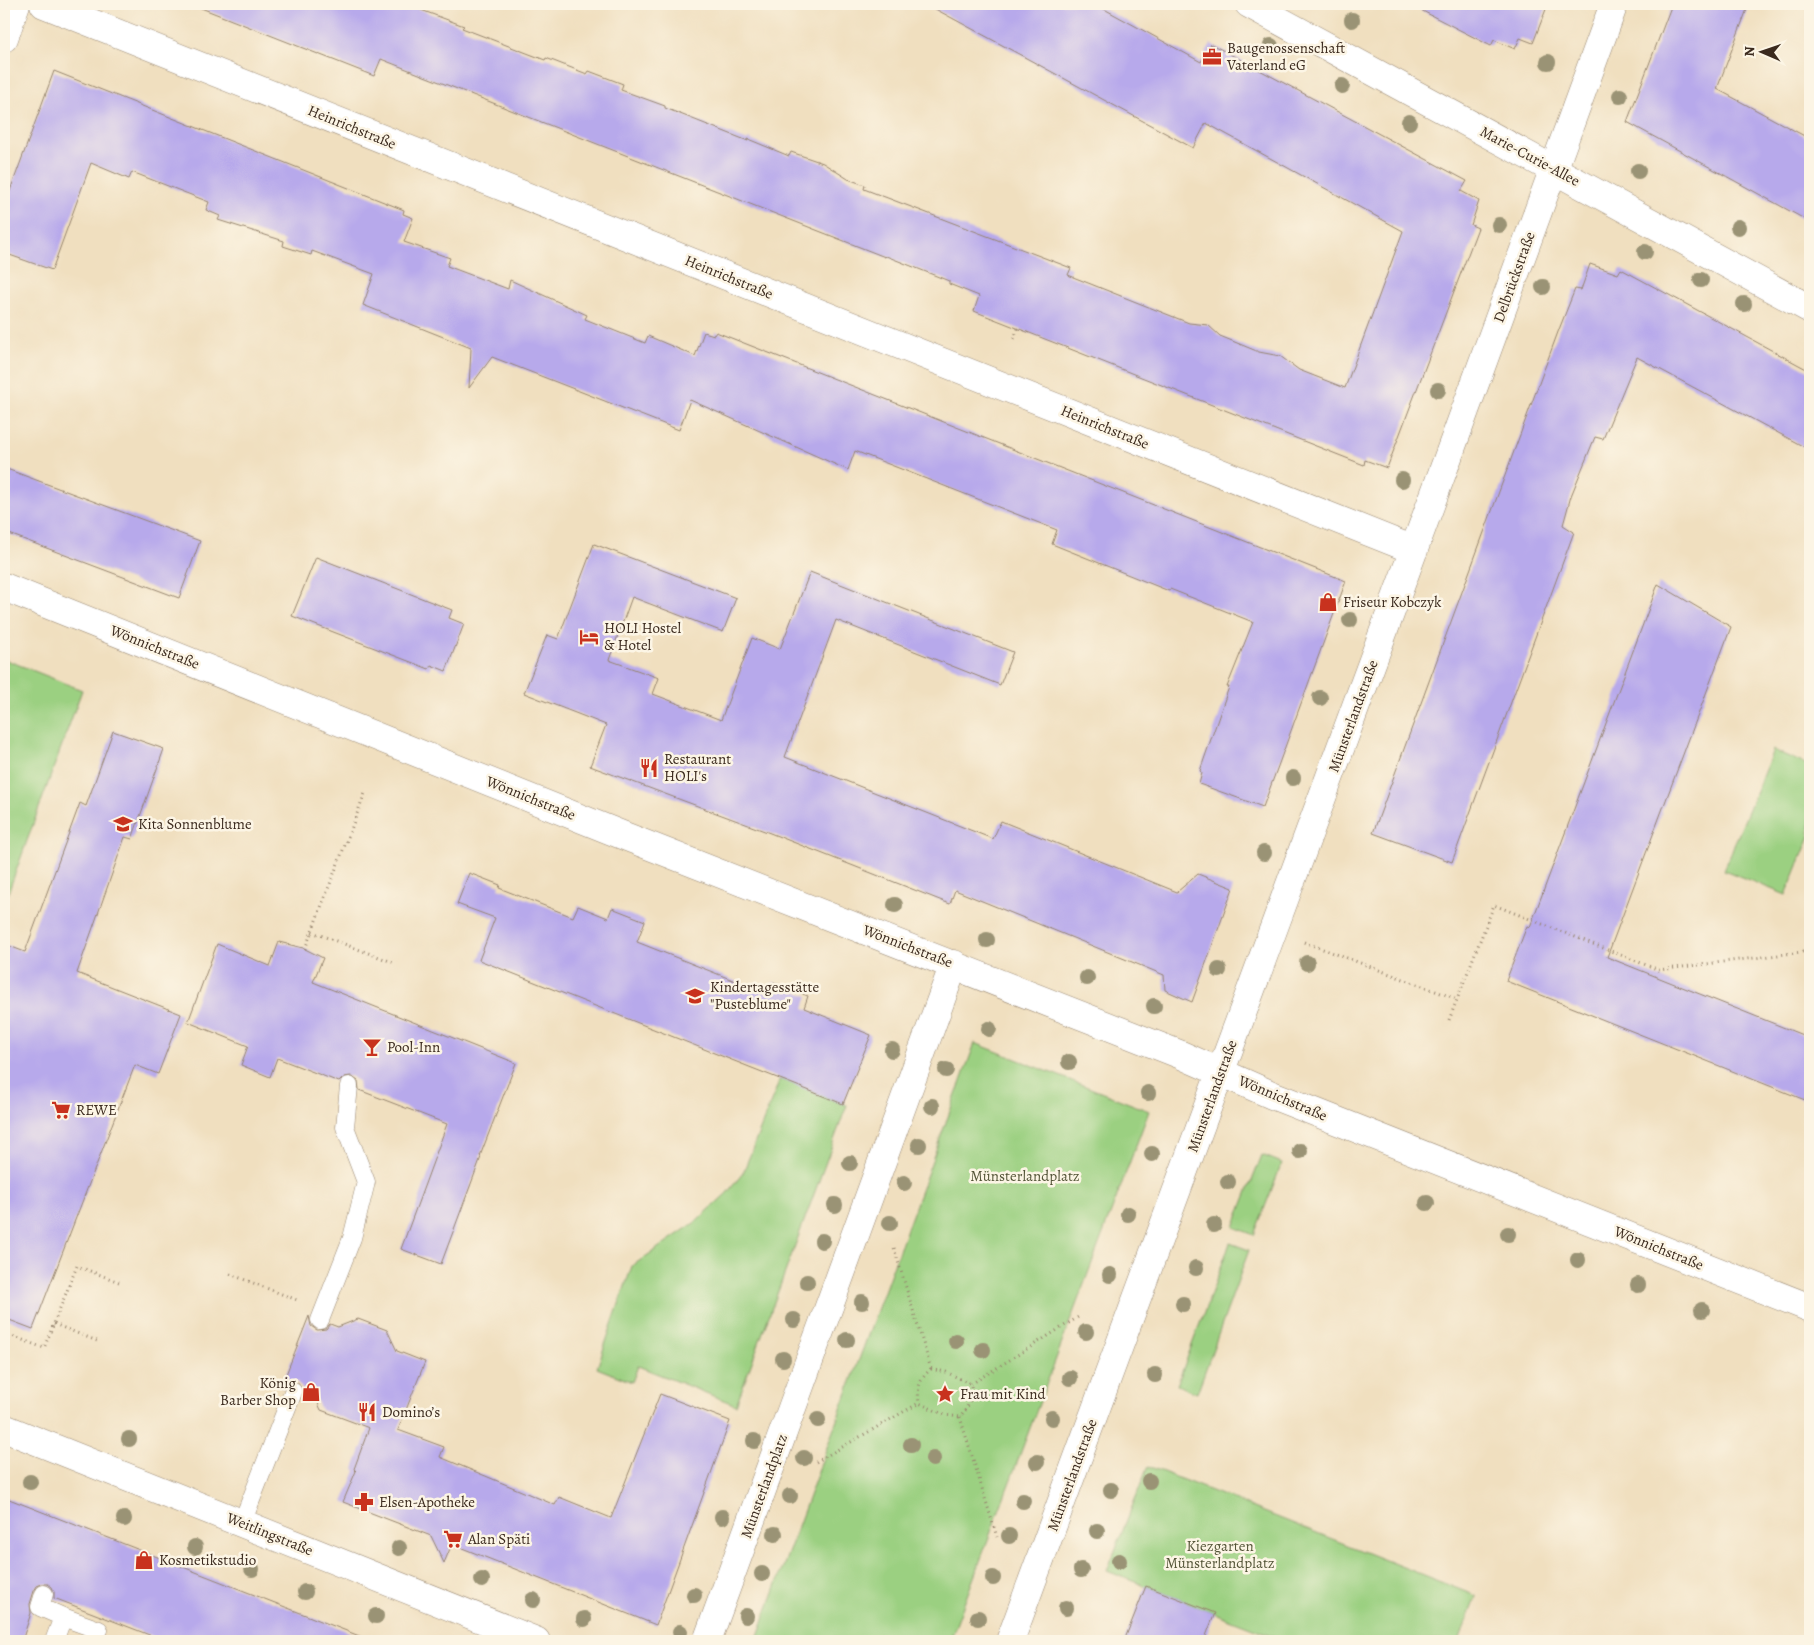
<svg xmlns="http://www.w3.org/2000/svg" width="1814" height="1645" font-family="Alegreya,serif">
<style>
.green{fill:#9bd081;stroke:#6b7d50}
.building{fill:#b7a9eb}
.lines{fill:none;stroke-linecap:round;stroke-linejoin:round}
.lane-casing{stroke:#96846e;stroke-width:19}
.street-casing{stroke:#96846e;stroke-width:29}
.secondary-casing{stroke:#96846e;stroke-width:29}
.path{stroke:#96846e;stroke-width:3;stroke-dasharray:1 4;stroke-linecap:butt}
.lane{stroke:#fff;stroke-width:18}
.street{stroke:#fff;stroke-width:28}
.secondary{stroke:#fff;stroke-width:28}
.tree{fill:#9a9374}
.labels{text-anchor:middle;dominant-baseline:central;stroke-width:5;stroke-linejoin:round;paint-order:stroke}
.poi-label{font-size:15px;fill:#3b2a1e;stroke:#fcf5e5;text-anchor:start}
.street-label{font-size:15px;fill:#3b2a1e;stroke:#fcf5e5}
.park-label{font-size:15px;fill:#535437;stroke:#fcf5e5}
</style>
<rect width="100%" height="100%" fill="#fcf5e5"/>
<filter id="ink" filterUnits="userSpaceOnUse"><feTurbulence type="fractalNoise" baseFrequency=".02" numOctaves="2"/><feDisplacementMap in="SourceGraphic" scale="10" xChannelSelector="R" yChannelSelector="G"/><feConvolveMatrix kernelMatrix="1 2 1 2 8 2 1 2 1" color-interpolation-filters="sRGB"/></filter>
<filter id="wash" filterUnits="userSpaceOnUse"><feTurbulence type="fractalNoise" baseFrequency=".0096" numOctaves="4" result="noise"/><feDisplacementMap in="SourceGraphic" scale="20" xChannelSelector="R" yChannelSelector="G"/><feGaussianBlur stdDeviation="1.12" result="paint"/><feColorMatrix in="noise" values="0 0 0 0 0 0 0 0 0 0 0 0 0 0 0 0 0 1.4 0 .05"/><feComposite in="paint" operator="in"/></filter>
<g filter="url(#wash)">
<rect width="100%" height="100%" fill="#f0dfbf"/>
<path class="green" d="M 4,659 L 82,690 L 4,904 Z
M 1773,750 L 1810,766 L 1810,836 L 1786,895 L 1724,870 Z
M 975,1043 L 1149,1111 L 950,1641 L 756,1641 Z
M 780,1079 L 847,1105 L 736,1405 L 638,1366 L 632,1382 L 597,1368 L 632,1266 L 697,1221 L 727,1193 L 743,1173 Z
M 1262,1155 L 1282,1163 L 1254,1235 L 1234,1227 Z
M 1230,1243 L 1249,1250 L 1197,1393 L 1177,1385 Z
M 1148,1466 L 1476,1596 L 1459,1641 L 1286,1641 L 1107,1571 Z"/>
<g id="blocks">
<path class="building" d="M 196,4 L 405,4 L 464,26 L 462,28 L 545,60 L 546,58 L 587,74 L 589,71 L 623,84 L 621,90 L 665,106 L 665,108 L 748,141 L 748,139 L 789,156 L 791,152 L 823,163 L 848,179 L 865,185 L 864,189 L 1071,268 L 1068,275 L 1189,323 L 1208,325 L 1220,336 L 1259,352 L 1280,356 L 1299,370 L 1345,388 L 1403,231 L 1206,123 L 1193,148 L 926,4 L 1095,4 L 1201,62 L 1211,44 L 1467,181 L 1461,191 L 1479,201 L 1471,225 L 1478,228 L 1387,468 L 1365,460 L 1364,465 L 974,311 L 979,296 L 949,284 L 949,281 L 886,256 L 885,257 L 381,59 L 374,76 L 196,6 Z
M 1409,4 L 1548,4 L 1533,43 L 1520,38 L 1515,49 L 1494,40 L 1491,46 Z
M 1672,4 L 1749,4 L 1717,89 L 1810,139 L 1810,222 L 1627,122 Z
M 54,71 L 404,210 L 403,214 L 413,218 L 404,242 L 450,258 L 447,266 L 508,289 L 510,280 L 587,315 L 585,319 L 645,343 L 648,336 L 695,356 L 704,332 L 714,335 L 716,332 L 1346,581 L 1263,807 L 1199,784 L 1202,773 L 1200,771 L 1229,687 L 1227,687 L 1253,622 L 1170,589 L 1169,591 L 1052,544 L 1057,530 L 855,451 L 848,470 L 690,400 L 679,430 L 492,357 L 469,388 L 471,348 L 363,305 L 374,274 L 312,251 L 311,255 L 283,246 L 284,241 L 218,220 L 220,216 L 206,210 L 209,202 L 132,172 L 129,179 L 91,163 L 52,270 L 4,253 L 4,207 Z
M 1590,264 L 1618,274 L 1621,269 L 1810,371 L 1810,450 L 1637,357 L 1603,439 L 1595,437 L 1571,496 L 1563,525 L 1574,532 L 1452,862 L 1373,833 L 1558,332 L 1575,289 L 1581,290 Z
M 4,468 L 200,541 L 179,598 L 4,532 Z
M 594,544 L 736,598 L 723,632 L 632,597 L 609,660 L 659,678 L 653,694 L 721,720 L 752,638 L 780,649 L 810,572 L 1013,652 L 1000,685 L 836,620 L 785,757 L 993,839 L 1001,821 L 1177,892 L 1198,874 L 1233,888 L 1192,1002 L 1165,990 L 1164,975 L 955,890 L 950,904 L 770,833 L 590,766 L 606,725 L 524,693 L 547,635 L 558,639 Z
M 316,557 L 452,610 L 449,618 L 464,624 L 446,671 L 431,665 L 429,669 L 292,616 Z
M 1658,584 L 1731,627 L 1607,957 L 1810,1038 L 1810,1102 L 1506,981 L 1527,926 L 1530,927 Z
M 113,731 L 164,749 L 132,839 L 125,837 L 77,973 L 181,1014 L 158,1074 L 135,1065 L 33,1329 L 4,1318 L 4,944 L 25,952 L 80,803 L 86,806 Z
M 469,873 L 500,885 L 499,888 L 573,917 L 578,906 L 608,918 L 612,908 L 645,921 L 637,942 L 768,994 L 773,982 L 808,996 L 804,1008 L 871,1035 L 843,1104 L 479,960 L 495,918 L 457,904 Z
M 279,942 L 303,948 L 323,958 L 313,982 L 516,1063 L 480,1156 L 481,1157 L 441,1264 L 401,1249 L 447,1124 L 359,1090 L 358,1081 L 351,1076 L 344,1077 L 339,1082 L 277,1058 L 270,1077 L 241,1065 L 248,1046 L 188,1022 L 217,944 L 270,966 Z
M 309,1316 L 311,1326 L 317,1330 L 326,1329 L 330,1324 L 338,1327 L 358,1319 L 387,1330 L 397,1351 L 425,1362 L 398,1430 L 444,1447 L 440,1457 L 555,1505 L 559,1497 L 611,1518 L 660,1394 L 730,1421 L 656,1625 L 452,1544 L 444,1563 L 431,1536 L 343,1502 L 356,1471 L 354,1469 L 369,1428 L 321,1410 L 317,1401 L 303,1395 L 303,1390 L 297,1382 L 291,1382 L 283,1388 L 281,1387 Z
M 4,1497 L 367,1639 L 367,1641 L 165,1641 L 54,1598 L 54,1592 L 52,1587 L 48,1584 L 42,1584 L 37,1586 L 34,1591 L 30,1604 L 31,1613 L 22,1641 L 4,1641 Z
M 1146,1586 L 1215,1613 L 1204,1641 L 1124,1641 Z"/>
</g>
</g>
<g filter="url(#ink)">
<use href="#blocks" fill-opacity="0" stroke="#96846e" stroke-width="1"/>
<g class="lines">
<g class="lane-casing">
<path id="lane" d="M 320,1320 L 352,1238 L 366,1182 L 345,1127 L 349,1086
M 242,1523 L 293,1392
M 44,1594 L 40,1607 L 63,1617 L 54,1641
M 63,1617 L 99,1630"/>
</g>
<g class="street-casing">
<path id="street" d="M 44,4 L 1414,550
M 1249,4 L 1810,309
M 4,38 L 16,4
M 4,587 L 627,837 L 1179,1054 L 1272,1095 L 1810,1308
M 707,1641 L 954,964
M 1010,1641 L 1447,460 L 1614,4"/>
</g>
<g class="secondary-casing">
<path id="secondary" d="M 4,1428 L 536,1641"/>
</g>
<path class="path" d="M 1014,339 L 1018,328
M 312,932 L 395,963
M 1304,942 L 1457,999
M 305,949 L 365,793
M 1449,1020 L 1494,905 L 1659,970 L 1810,951
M 894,1248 L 931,1369
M 230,1274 L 297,1300
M 54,1324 L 97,1341
M 4,1333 L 44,1348 L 77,1266 L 119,1282
M 931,1369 L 946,1372 L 971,1384 C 972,1398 969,1407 960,1417 L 945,1415 L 919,1403 C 917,1387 919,1380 931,1369 Z
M 971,1384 L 1080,1316
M 960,1417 L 997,1537
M 816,1462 L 919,1403"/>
<use href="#lane" class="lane"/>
<use href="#street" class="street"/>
<use href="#secondary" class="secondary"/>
</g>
<g class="tree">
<circle cx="1352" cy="20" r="8"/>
<circle cx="1271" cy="46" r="8"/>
<circle cx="1548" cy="62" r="8"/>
<circle cx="1342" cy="86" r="8"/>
<circle cx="1620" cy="96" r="8"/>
<circle cx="1409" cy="122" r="8"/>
<circle cx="1638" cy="171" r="8"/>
<circle cx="1499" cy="225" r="8"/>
<circle cx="1738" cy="227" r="8"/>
<circle cx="1645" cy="252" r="8"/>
<circle cx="1701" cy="280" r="8"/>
<circle cx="1543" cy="287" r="8"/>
<circle cx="1744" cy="304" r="8"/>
<circle cx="1438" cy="390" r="8"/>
<circle cx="1402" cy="480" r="8"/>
<circle cx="1350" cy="620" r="8"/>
<circle cx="1320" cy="698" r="8"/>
<circle cx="1293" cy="778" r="8"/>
<circle cx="1264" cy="853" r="8"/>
<circle cx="895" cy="905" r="8"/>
<circle cx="987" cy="940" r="8"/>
<circle cx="1307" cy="963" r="8"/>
<circle cx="1219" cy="970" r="8"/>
<circle cx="1087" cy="978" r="8"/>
<circle cx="1154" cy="1006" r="8"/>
<circle cx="989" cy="1029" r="8"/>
<circle cx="892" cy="1050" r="8"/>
<circle cx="1069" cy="1062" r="8"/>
<circle cx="946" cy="1070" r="8"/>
<circle cx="1148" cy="1093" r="8"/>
<circle cx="932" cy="1106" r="8"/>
<circle cx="919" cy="1145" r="8"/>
<circle cx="1300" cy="1151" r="8"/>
<circle cx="1152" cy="1154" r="8"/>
<circle cx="850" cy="1163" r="8"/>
<circle cx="1228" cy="1182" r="8"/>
<circle cx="904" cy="1183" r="8"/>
<circle cx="1427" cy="1203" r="8"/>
<circle cx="835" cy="1205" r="8"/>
<circle cx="1128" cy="1214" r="8"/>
<circle cx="890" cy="1223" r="8"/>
<circle cx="1214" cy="1225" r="8"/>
<circle cx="1508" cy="1234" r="8"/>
<circle cx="822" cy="1241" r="8"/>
<circle cx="1578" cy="1260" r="8"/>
<circle cx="1196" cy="1268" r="8"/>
<circle cx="1110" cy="1275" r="8"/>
<circle cx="807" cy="1282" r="8"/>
<circle cx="1638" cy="1285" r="8"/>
<circle cx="862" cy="1302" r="8"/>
<circle cx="1183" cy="1304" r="8"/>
<circle cx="1702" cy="1310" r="8"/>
<circle cx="794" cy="1320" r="8"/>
<circle cx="1086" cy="1332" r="8"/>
<circle cx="847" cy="1340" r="8"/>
<circle cx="956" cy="1341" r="8"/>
<circle cx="983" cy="1350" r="8"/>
<circle cx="783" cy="1359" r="8"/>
<circle cx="1155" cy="1375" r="8"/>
<circle cx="1070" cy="1378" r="8"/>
<circle cx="1052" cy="1418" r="8"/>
<circle cx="818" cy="1420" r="8"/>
<circle cx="129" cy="1439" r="8"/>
<circle cx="754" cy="1441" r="8"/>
<circle cx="911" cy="1445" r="8"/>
<circle cx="804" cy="1458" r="8"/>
<circle cx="933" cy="1459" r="8"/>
<circle cx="1037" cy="1462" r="8"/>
<circle cx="1149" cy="1481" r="8"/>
<circle cx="30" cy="1482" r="8"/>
<circle cx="1111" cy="1490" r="8"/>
<circle cx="790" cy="1496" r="8"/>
<circle cx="1023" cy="1501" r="8"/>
<circle cx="722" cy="1517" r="8"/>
<circle cx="124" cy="1519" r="8"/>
<circle cx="1097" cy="1531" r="8"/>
<circle cx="775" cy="1534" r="8"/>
<circle cx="1009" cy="1536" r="8"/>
<circle cx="195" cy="1547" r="8"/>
<circle cx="399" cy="1548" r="8"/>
<circle cx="1119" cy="1561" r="8"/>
<circle cx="252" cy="1569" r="8"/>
<circle cx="1081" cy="1570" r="8"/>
<circle cx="762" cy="1574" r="8"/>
<circle cx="993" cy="1578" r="8"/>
<circle cx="482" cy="1580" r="8"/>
<circle cx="305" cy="1592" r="8"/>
<circle cx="694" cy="1595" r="8"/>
<circle cx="533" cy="1600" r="8"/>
<circle cx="1066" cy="1608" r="8"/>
<circle cx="376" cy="1616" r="8"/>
<circle cx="746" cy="1616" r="8"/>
<circle cx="978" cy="1618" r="8"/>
<circle cx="584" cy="1619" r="8"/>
<circle cx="680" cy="1632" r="8"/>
</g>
</g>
<defs>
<g id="office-bare" transform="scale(1.5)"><path d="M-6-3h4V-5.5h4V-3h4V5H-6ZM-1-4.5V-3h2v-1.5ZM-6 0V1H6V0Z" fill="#c8321e" stroke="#fcf5e5" stroke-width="2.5" paint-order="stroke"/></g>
<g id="shop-bare" transform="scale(1.5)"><path d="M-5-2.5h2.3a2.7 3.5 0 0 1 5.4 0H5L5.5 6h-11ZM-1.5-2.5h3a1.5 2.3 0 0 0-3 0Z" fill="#c8321e" stroke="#fcf5e5" stroke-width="2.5" paint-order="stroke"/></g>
<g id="hotel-bare" transform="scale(1.5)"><path d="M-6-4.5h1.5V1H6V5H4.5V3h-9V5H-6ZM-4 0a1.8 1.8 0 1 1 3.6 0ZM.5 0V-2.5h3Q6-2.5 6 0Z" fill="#c8321e" stroke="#fcf5e5" stroke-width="2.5" paint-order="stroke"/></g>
<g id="restaurant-bare" transform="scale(1.5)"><path d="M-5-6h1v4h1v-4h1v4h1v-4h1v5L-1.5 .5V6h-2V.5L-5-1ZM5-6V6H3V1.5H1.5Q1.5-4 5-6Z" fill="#c8321e" stroke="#fcf5e5" stroke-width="2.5" paint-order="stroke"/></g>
<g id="school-bare" transform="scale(1.5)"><path d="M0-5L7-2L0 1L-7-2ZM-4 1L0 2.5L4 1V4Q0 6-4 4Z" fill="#c8321e" stroke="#fcf5e5" stroke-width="2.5" paint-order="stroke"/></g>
<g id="bar-bare" transform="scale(1.5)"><path d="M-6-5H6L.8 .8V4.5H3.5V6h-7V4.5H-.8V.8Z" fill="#c8321e" stroke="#fcf5e5" stroke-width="2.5" paint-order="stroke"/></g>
<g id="supermarket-bare" transform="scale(1.5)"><path d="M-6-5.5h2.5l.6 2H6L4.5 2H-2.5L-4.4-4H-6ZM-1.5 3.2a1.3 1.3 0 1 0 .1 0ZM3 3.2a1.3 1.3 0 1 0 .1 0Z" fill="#c8321e" stroke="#fcf5e5" stroke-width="2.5" paint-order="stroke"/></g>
<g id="sight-bare" transform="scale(1.5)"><path d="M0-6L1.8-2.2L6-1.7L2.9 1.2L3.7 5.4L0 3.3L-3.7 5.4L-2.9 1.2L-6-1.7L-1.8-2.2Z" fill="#c8321e" stroke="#fcf5e5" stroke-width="2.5" paint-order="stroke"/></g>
<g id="pharmacy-bare" transform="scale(1.5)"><path d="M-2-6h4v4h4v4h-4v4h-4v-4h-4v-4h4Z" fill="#c8321e" stroke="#fcf5e5" stroke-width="2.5" paint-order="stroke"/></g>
</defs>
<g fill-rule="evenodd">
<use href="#office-bare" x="1212" y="57"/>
<use href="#shop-bare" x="1328" y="602"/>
<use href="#hotel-bare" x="589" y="637"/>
<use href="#restaurant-bare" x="649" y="768"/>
<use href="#school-bare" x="123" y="824"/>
<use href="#school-bare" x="695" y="996"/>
<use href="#bar-bare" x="372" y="1047"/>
<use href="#supermarket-bare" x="61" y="1110"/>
<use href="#shop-bare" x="311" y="1392"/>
<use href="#sight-bare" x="945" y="1394"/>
<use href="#restaurant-bare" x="367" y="1412"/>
<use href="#pharmacy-bare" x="364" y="1502"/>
<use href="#supermarket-bare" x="453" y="1539"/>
<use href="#shop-bare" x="144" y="1560"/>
</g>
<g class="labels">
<g class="poi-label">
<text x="1227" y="48">Baugenossenschaft<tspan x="1227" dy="17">Vaterland eG</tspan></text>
<text x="1343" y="602">Friseur Kobczyk</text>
<text x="604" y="628">HOLI Hostel<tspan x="604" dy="17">&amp; Hotel</tspan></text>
<text x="664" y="759">Restaurant<tspan x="664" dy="17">HOLI's</tspan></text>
<text x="138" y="824">Kita Sonnenblume</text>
<text x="710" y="987">Kindertagesstätte<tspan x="710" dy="17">"Pusteblume"</tspan></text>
<text x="387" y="1047">Pool-Inn</text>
<text x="76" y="1110">REWE</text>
<text x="296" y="1383" text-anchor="end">König<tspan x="296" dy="17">Barber Shop</tspan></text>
<text x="960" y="1394">Frau mit Kind</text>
<text x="382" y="1412">Domino’s</text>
<text x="379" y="1502">Elsen-Apotheke</text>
<text x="468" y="1539">Alan Späti</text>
<text x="159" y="1560">Kosmetikstudio</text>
</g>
<g class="street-label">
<text transform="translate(352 127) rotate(22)">Heinrichstraße</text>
<text transform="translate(1530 156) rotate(28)">Marie-Curie-Allee</text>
<text transform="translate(729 277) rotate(22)">Heinrichstraße</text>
<text transform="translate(1514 277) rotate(-70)">Delbrückstraße</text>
<text transform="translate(1105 427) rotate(22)">Heinrichstraße</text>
<text transform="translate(155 647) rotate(22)">Wönnichstraße</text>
<text transform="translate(1353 716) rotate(-70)">Münsterlandstraße</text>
<text transform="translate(531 798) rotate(22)">Wönnichstraße</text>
<text transform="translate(908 946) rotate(21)">Wönnichstraße</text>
<text transform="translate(1212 1096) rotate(-70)">Münsterlandstraße</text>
<text transform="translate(1283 1098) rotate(23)">Wönnichstraße</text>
<text transform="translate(1659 1248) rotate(22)">Wönnichstraße</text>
<text transform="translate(1072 1475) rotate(-70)">Münsterlandstraße</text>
<text transform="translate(764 1486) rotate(-70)">Münsterlandplatz</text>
<text transform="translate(270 1534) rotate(22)">Weitlingstraße</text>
</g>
<g class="park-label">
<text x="1025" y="1176">Münsterlandplatz</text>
<text x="1220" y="1546">Kiezgarten<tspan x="1220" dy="17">Münsterlandplatz</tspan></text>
</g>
</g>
<rect width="1814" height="1645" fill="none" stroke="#fcf5e5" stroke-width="20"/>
<g transform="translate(1762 52) rotate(272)" stroke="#fcf5e5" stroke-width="4" paint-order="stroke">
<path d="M0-4L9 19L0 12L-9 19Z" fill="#3b2a1e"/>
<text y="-8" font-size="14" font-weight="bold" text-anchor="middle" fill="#3b2a1e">N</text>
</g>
</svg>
